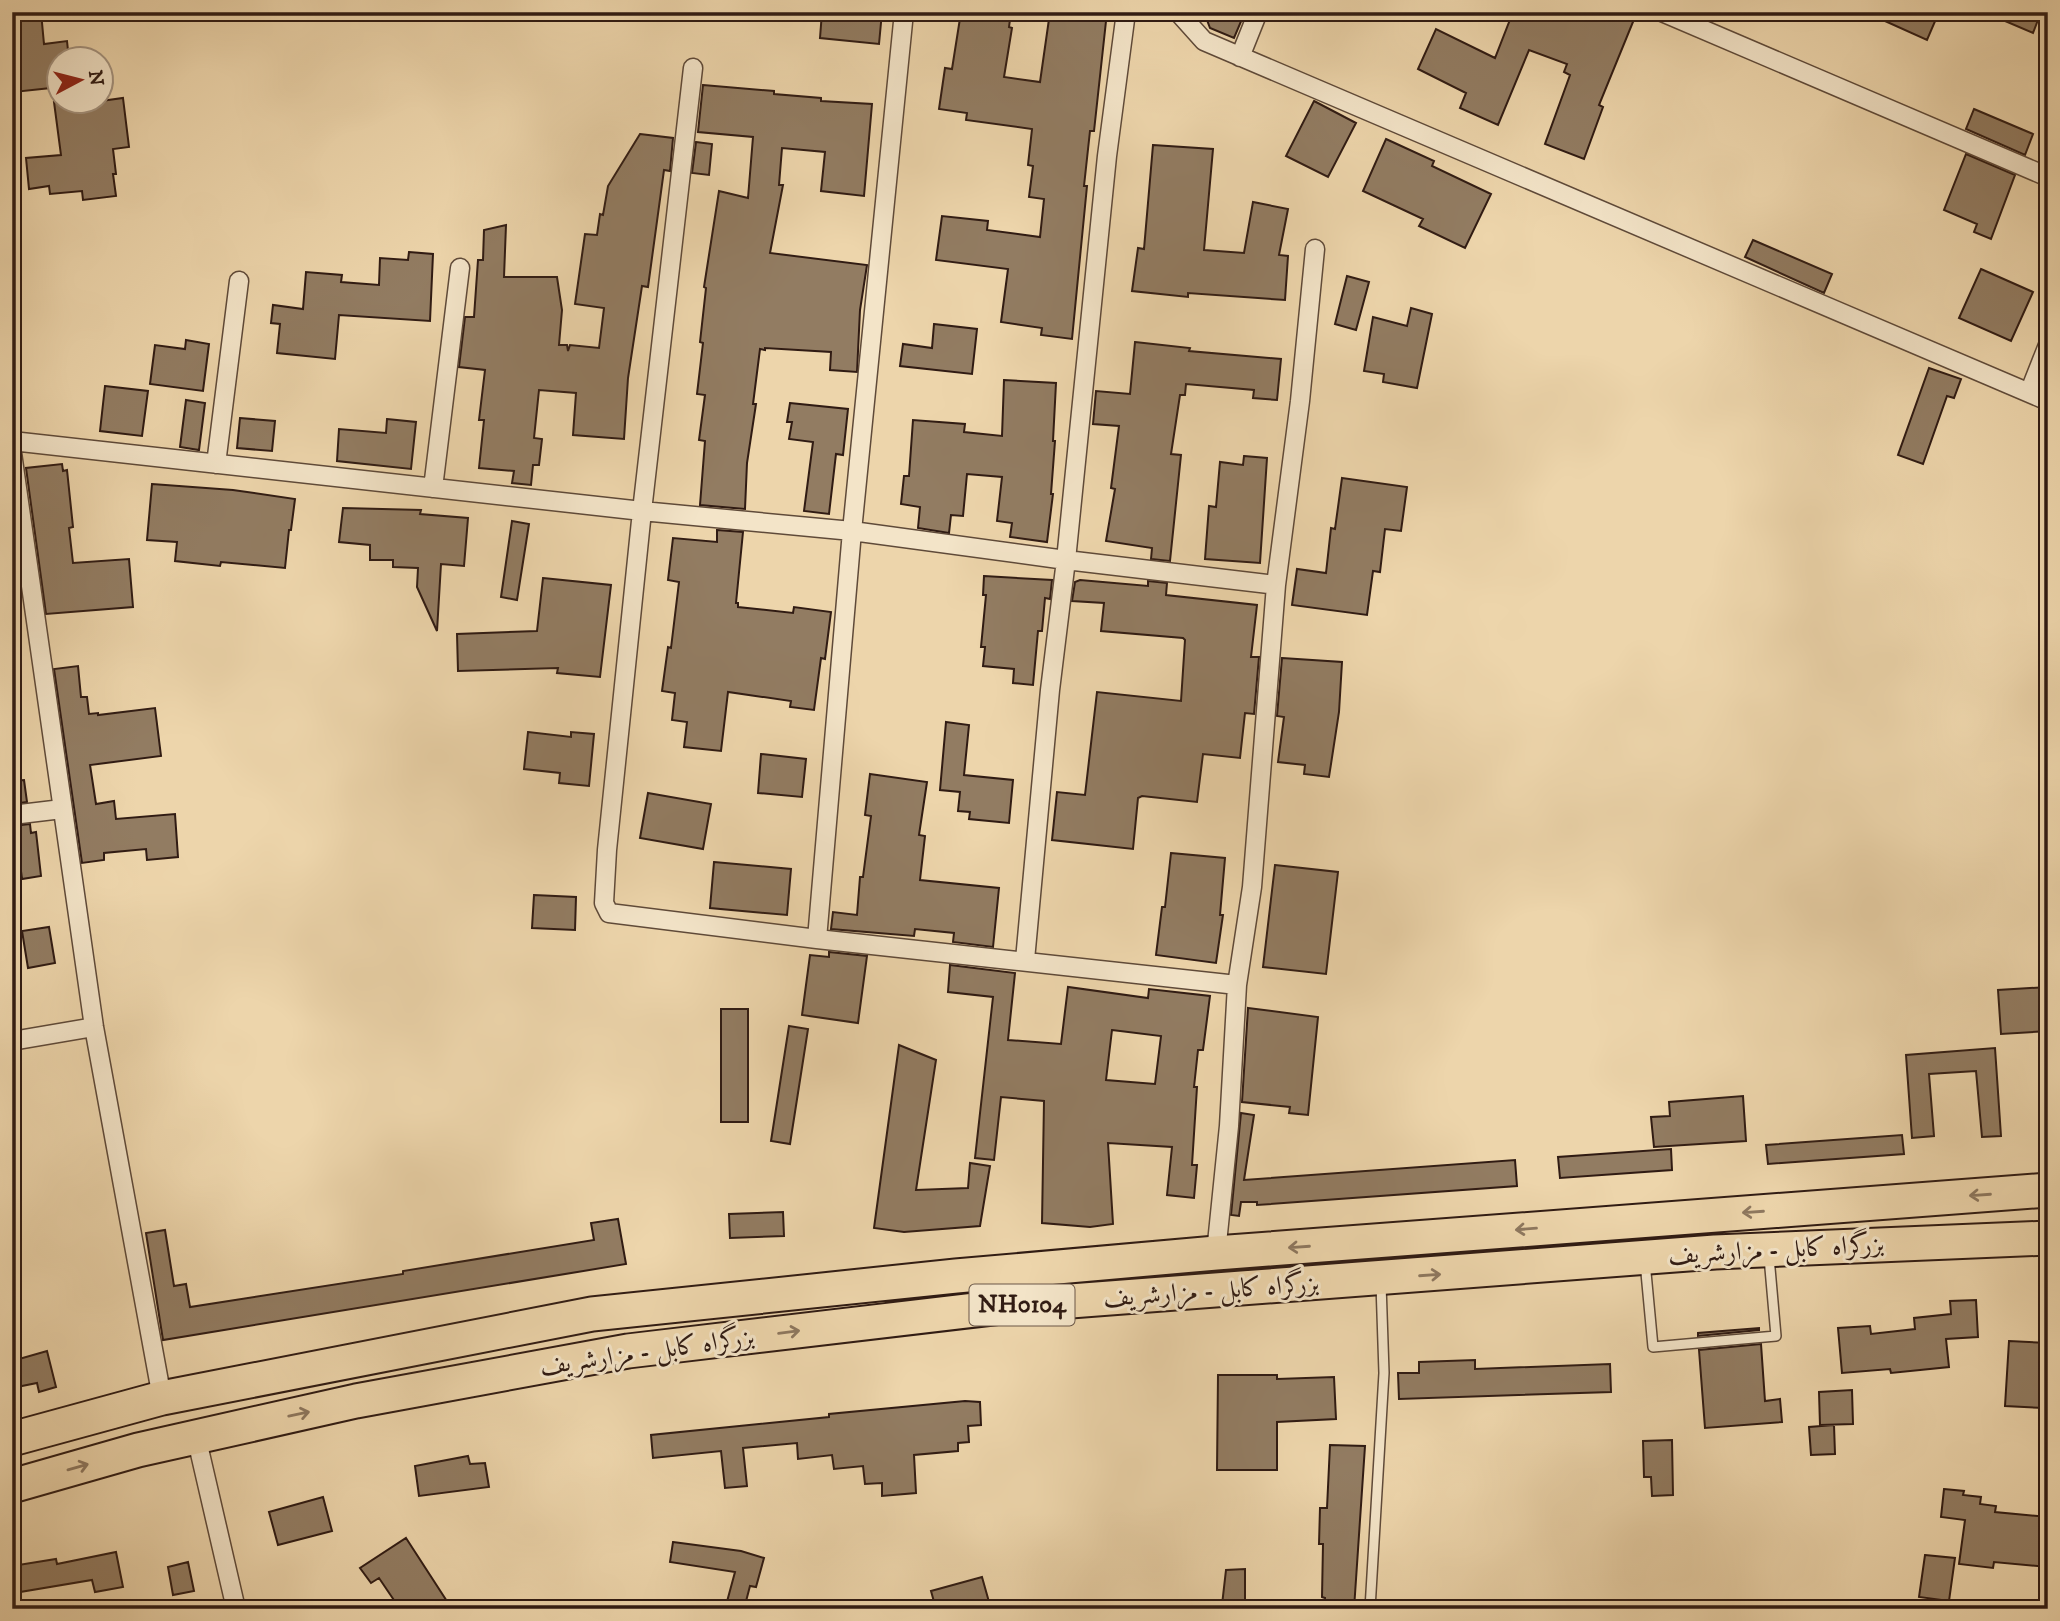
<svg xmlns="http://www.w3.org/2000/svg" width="2060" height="1621" font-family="'IM FELL DW Pica',Amiri,serif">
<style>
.building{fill:#927c62;stroke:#301b13;stroke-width:2;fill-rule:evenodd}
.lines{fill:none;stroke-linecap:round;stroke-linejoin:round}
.lane-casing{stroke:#5f4a39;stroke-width:12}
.street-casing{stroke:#5f4a39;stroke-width:21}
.highway-casing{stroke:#301b13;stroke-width:37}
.lane{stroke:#f3e4c8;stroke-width:9}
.street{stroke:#f3e4c8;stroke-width:18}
.highway{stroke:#edd5ab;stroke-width:33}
.oneway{stroke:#8e785f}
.labels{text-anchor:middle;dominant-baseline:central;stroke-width:6;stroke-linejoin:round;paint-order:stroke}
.shield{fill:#f3e4c8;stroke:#6a5749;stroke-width:2}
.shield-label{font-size:24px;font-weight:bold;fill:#301b13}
.street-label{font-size:26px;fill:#301b13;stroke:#f3e4c8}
</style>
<rect width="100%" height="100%" fill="#edd5ab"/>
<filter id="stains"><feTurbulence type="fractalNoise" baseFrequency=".00286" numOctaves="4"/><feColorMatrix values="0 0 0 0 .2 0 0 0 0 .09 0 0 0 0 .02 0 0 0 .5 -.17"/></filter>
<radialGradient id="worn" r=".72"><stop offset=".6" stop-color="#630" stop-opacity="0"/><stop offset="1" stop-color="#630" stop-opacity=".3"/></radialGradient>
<path class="building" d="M 12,12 L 41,12 L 44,44 L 67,41 L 69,60 L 60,60 L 60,87 L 14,92 Z
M 822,12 L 882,12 L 879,44 L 820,38 Z
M 961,12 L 1011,12 L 1009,27 L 1012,28 L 1004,77 L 1040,82 L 1050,12 L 1107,12 L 1094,131 L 1090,131 L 1084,186 L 1087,186 L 1072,339 L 1041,335 L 1042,328 L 1001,322 L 1008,269 L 936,260 L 942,216 L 988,221 L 987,230 L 1040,237 L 1044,199 L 1029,197 L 1033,166 L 1028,165 L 1032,129 L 966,120 L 967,113 L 939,109 L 945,68 L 952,69 Z
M 1204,12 L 1245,12 L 1234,38 L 1210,28 Z
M 1513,12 L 1623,12 L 1635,17 L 1599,105 L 1603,107 L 1584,159 L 1545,144 L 1570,75 L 1564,72 L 1567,64 L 1529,50 L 1498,125 L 1460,108 L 1466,93 L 1418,69 L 1436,29 L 1495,58 Z
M 1865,12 L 1939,12 L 1927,40 Z
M 1984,12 L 2041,12 L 2033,33 Z
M 703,85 L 774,91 L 774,94 L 821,98 L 821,101 L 872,104 L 864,196 L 821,191 L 825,152 L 782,148 L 779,185 L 783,185 L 770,253 L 867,265 L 860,310 L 857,372 L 830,370 L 831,352 L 765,348 L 765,350 L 760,349 L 753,404 L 756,404 L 747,463 L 745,509 L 700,505 L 705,441 L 699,440 L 705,395 L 697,394 L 703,343 L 700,342 L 706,288 L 704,287 L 719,191 L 748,198 L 753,137 L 698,132 Z
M 123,98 L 129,147 L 113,149 L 116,174 L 113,174 L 116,196 L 83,200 L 82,191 L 50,194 L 49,186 L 29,189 L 26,158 L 61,155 L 54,102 L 79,102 L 80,104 Z
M 1314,101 L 1356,123 L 1328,177 L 1286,156 Z
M 1974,109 L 2033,134 L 2025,155 L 1966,129 Z
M 640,134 L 673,138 L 670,171 L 664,170 L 648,287 L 642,286 L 628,378 L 624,439 L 573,435 L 576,393 L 539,390 L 534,438 L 542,439 L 539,465 L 533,465 L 531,485 L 512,483 L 514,471 L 479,468 L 484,420 L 479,420 L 485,370 L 459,367 L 465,317 L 474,317 L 478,260 L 483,260 L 484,230 L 506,225 L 504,277 L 557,277 L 562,310 L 559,345 L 567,345 L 568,351 L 570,345 L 599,348 L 604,308 L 575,304 L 585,234 L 597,235 L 600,214 L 603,215 L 608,186 Z
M 1386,139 L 1434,161 L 1432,166 L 1491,194 L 1465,248 L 1419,226 L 1423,219 L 1363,191 Z
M 696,142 L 712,144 L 709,175 L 692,173 Z
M 1153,145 L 1213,149 L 1204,250 L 1244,253 L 1253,202 L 1288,209 L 1279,255 L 1288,256 L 1285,300 L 1188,293 L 1188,297 L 1132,291 L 1138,248 L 1144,249 Z
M 1966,154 L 2015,175 L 1991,239 L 1974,232 L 1977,224 L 1944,210 Z
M 1753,240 L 1832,274 L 1824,293 L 1745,257 Z
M 409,252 L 433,254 L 430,321 L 339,315 L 335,359 L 277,353 L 280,324 L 271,323 L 273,305 L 303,309 L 306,272 L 342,275 L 341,282 L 379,285 L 380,258 L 408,260 Z
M 1981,269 L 2033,292 L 2011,341 L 1959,318 Z
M 1347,276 L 1369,282 L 1356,330 L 1335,324 Z
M 1411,308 L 1432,314 L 1417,388 L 1383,382 L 1384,374 L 1364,371 L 1373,317 L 1407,326 Z
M 934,324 L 977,329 L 972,374 L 900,366 L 903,344 L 932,348 Z
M 186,340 L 209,344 L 203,391 L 150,384 L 155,345 L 185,349 Z
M 1135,342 L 1190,348 L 1189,351 L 1281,359 L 1277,400 L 1253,398 L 1254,390 L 1186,384 L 1185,395 L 1180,395 L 1171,454 L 1181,455 L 1170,561 L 1151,559 L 1152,548 L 1106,541 L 1115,489 L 1111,488 L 1119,426 L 1093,424 L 1096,391 L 1130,394 Z
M 1929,368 L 1961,379 L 1954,398 L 1947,396 L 1923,464 L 1898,455 Z
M 1004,380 L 1056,383 L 1053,441 L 1055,441 L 1051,494 L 1053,494 L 1047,542 L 1010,537 L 1012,523 L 997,521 L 1002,477 L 967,474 L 963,516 L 951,515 L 949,533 L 918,528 L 920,507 L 901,504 L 904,476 L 909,476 L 913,420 L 965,424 L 964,432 L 1002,436 Z
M 105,386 L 148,391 L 142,436 L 100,431 Z
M 186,400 L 205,403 L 199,450 L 180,447 Z
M 790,403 L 848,409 L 843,455 L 836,454 L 829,514 L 804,511 L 813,442 L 789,439 L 792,422 L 787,422 Z
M 240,418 L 275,421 L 272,451 L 237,448 Z
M 387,419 L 416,422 L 411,469 L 337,461 L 339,429 L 386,433 Z
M 1244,456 L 1267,458 L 1260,563 L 1205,559 L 1209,506 L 1216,507 L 1220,462 L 1243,465 Z
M 62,464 L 63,471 L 67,470 L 73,527 L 69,528 L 73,563 L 129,559 L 133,607 L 46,614 L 26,468 Z
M 1342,478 L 1407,487 L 1401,531 L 1385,529 L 1380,572 L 1373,571 L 1367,615 L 1292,605 L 1297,569 L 1326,573 L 1331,528 L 1335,529 Z
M 152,484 L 233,490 L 295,499 L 291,530 L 289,530 L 285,568 L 221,562 L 220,566 L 175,561 L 177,542 L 147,540 Z
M 343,508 L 421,510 L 420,514 L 468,518 L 464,566 L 441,564 L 437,631 L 417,587 L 418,568 L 393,567 L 393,560 L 370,560 L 370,545 L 339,542 Z
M 512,521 L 529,524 L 517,600 L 501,597 Z
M 717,530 L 743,532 L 736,603 L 738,603 L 738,607 L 793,613 L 794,607 L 831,612 L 825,659 L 821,658 L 814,710 L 790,707 L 791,701 L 728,692 L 721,751 L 684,747 L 687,722 L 672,720 L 675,693 L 662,691 L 668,647 L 671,648 L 679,582 L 668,580 L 673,538 L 717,542 Z
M 984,576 L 1052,580 L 1050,599 L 1045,598 L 1042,631 L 1038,631 L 1033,685 L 1013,683 L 1014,669 L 983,666 L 985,647 L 981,647 L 986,595 L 983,595 Z
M 543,578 L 611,585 L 600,677 L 557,673 L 558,668 L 458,671 L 457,634 L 537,631 Z
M 1080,580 L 1148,586 L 1148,581 L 1167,583 L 1166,595 L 1257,605 L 1251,657 L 1259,657 L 1254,714 L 1245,713 L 1240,758 L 1203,754 L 1197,802 L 1142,796 L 1138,798 L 1133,849 L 1052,840 L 1057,792 L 1085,795 L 1097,692 L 1181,701 L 1185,640 L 1183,638 L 1101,631 L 1104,603 L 1072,601 L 1075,582 Z
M 1282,658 L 1342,662 L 1339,712 L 1329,777 L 1304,774 L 1305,765 L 1278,762 L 1284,717 L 1277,716 Z
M 78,666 L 81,697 L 87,697 L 89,714 L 98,713 L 98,715 L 155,708 L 161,756 L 90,765 L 96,804 L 114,801 L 116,819 L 175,814 L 178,857 L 147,860 L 146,849 L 104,853 L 104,860 L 82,863 L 54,669 Z
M 946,722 L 969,725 L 964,775 L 1013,780 L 1009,823 L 969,819 L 970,812 L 958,811 L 960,792 L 940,790 Z
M 528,732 L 571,737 L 571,732 L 594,734 L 589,786 L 559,783 L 560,773 L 524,769 Z
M 761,754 L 806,759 L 802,797 L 758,793 Z
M 870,774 L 927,782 L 919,835 L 925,836 L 920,880 L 999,888 L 993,947 L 953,942 L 954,933 L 915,929 L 914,936 L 831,929 L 833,912 L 857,915 L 860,877 L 863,877 L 871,816 L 865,815 Z
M 24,780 L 27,802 L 12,804 L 12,781 Z
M 648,793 L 711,804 L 703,849 L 640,838 Z
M 30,824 L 31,833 L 36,832 L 41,876 L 22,879 L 21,871 L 12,872 L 12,826 Z
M 1171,853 L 1225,858 L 1220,915 L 1223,915 L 1216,963 L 1156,955 L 1162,907 L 1165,907 Z
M 714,862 L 791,869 L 787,915 L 710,908 Z
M 1275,865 L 1338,872 L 1326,974 L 1263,967 Z
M 534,895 L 576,897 L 575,930 L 532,928 Z
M 49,927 L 55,963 L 28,968 L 22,931 Z
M 829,952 L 867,956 L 858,1023 L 802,1015 L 810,955 L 829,957 Z
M 950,965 L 1015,973 L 1008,1040 L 1061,1044 L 1068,987 L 1148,998 L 1149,989 L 1210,996 L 1203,1050 L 1198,1050 L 1194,1087 L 1197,1087 L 1192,1165 L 1197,1165 L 1194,1198 L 1167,1195 L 1172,1147 L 1108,1143 L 1113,1224 L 1090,1227 L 1042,1223 L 1044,1101 L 1001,1097 L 994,1160 L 975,1158 L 993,997 L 948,992 ZM 1112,1030 L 1161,1036 L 1155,1084 L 1106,1080 Z
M 2048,987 L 2048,1031 L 2001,1034 L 1998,990 Z
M 1248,1008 L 1318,1017 L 1308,1115 L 1289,1113 L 1290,1107 L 1242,1102 Z
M 721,1009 L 748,1009 L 748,1122 L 721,1122 Z
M 789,1026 L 808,1029 L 790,1144 L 771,1141 Z
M 899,1045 L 936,1060 L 916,1190 L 968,1188 L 970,1163 L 990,1166 L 980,1226 L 904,1232 L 874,1228 Z
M 1995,1048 L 2001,1136 L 1982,1137 L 1976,1071 L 1929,1074 L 1934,1136 L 1912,1138 L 1906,1055 Z
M 1743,1096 L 1746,1141 L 1654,1147 L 1651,1117 L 1670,1116 L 1669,1102 Z
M 1241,1113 L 1254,1115 L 1244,1180 L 1515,1160 L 1517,1186 L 1257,1205 L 1257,1202 L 1241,1202 L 1239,1216 L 1231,1215 Z
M 1902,1135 L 1904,1154 L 1768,1164 L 1766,1145 Z
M 1671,1149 L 1672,1170 L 1560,1178 L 1558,1157 Z
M 783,1212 L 784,1236 L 730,1238 L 729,1214 Z
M 618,1219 L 626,1264 L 163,1340 L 146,1233 L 165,1230 L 174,1286 L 186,1284 L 190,1307 L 403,1274 L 403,1271 L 594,1240 L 591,1223 Z
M 1976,1300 L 1978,1337 L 1946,1339 L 1949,1367 L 1891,1373 L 1890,1369 L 1842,1373 L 1838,1328 L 1870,1326 L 1871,1334 L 1915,1329 L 1914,1318 L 1951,1314 L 1950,1301 Z
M 1759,1328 L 1759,1330 L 1698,1336 L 1698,1333 Z
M 2009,1341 L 2048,1343 L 2044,1408 L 2005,1406 Z
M 1761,1344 L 1765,1401 L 1780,1399 L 1782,1422 L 1705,1428 L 1699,1350 Z
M 47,1351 L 56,1387 L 39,1392 L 37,1383 L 12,1388 L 12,1361 Z
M 1475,1360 L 1475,1369 L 1610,1364 L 1611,1392 L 1399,1399 L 1398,1373 L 1419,1373 L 1419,1362 Z
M 1218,1375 L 1277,1375 L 1277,1379 L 1334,1377 L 1336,1419 L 1277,1422 L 1277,1470 L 1217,1470 Z
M 1852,1390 L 1853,1424 L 1820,1425 L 1819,1392 Z
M 965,1401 L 980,1402 L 981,1425 L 968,1426 L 969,1442 L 958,1443 L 958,1451 L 914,1455 L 916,1493 L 882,1496 L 882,1483 L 865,1484 L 863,1466 L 834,1469 L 832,1455 L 798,1459 L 797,1443 L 743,1448 L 747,1486 L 725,1488 L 721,1451 L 653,1458 L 651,1435 L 829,1417 L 829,1414 Z
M 1834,1425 L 1835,1454 L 1811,1455 L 1809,1427 Z
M 1672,1440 L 1673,1495 L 1652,1496 L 1651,1477 L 1644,1477 L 1643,1441 Z
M 1330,1445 L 1365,1446 L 1354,1609 L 1324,1608 L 1325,1598 L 1322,1597 L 1323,1544 L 1319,1544 L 1320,1508 L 1327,1508 Z
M 468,1456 L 470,1464 L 485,1463 L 489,1487 L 419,1496 L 415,1466 Z
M 1944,1489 L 1964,1491 L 1963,1495 L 1981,1497 L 1980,1504 L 1996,1506 L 1995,1512 L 2048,1517 L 2048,1567 L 1994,1562 L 1993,1568 L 1959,1564 L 1965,1520 L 1941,1517 Z
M 323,1497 L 332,1531 L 278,1545 L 269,1512 Z
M 406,1538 L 452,1609 L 400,1609 L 379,1578 L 371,1583 L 360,1568 Z
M 673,1542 L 741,1551 L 764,1558 L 756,1587 L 750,1586 L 744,1609 L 725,1609 L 735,1572 L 670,1562 Z
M 116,1552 L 123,1587 L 95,1592 L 92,1580 L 14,1593 L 12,1566 L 56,1559 L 57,1564 Z
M 1925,1555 L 1955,1558 L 1949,1601 L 1919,1597 Z
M 188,1562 L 194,1591 L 173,1595 L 168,1567 Z
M 1245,1569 L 1245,1608 L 1222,1605 L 1226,1570 Z
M 982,1577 L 991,1609 L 936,1609 L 931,1591 Z"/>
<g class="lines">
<g class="lane-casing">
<path id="lane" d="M 1645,1262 L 1653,1347 L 1776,1336 L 1769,1257
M 1370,1609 L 1384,1373 L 1381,1284"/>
</g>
<g class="street-casing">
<path id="street" d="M 1178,12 L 1204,41 L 2048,401
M 1662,12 L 2048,177
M 1240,57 L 1258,12
M 693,68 L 642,511 L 607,850 L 604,903 L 609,913 L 817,939 L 1237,985
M 2029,393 L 2048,345
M 12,441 L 642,511 L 852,531 L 1066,560 L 1276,585
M 12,453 L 94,1027 L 162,1398
M 216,464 L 239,281
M 433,488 L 460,268
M 12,815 L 62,809
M 817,939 L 852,531 L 904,12
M 1025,960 L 1050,690 L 1066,560 L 1107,156 L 1126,12
M 12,1041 L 94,1027
M 1216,1253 L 1229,1126 L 1237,985 L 1252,887 L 1276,585 L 1300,401 L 1315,249
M 196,1436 L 236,1609"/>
</g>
<g class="highway-casing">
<path id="highway" d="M 12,1439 L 162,1398 L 592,1314 L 956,1276 L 1216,1253 L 2048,1190
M 12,1486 L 138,1450 L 356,1401 L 628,1351 L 1018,1305 L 1715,1252 L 2048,1238"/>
</g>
<use href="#lane" class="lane"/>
<use href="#street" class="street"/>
<use href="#highway" class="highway"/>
</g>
<defs><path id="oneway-shaft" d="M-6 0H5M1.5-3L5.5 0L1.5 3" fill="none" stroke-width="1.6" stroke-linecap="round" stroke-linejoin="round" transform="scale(1.75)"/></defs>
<g class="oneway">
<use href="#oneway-shaft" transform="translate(1980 1195) rotate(176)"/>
<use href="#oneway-shaft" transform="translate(1753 1212) rotate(176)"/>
<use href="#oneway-shaft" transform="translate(1526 1229) rotate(175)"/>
<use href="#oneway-shaft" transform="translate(1299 1247) rotate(176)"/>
<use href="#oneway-shaft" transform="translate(1430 1275) rotate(-4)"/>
<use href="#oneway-shaft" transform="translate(789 1332) rotate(-7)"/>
<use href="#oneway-shaft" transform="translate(299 1414) rotate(-12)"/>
<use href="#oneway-shaft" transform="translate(78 1467) rotate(-16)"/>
</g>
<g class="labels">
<rect class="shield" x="969.5" y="1284.5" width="105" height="41" rx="5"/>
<g class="shield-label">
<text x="1022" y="1305">NH0104</text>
</g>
<g class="street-label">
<text transform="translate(1776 1250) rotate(-3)">بزرگراه کابل - مزارشریف</text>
<text transform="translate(1211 1291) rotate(-4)">بزرگراه کابل - مزارشریف</text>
<text transform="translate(647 1352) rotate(-8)">بزرگراه کابل - مزارشریف</text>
</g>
</g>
<rect width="2060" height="1621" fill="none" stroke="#edd5ab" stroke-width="42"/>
<rect x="14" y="14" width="2032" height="1593" fill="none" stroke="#301b13" stroke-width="3.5"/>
<rect x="21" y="21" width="2018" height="1579" fill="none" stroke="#301b13" stroke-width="2"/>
<g transform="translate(80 80) rotate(83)"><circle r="33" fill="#f3e4c8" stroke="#a59480" stroke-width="2"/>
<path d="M0-5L12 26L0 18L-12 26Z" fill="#8f2418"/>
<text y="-10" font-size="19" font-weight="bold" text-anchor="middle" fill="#301b13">N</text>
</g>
<rect width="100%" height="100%" filter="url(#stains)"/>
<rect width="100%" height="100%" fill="url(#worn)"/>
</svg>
